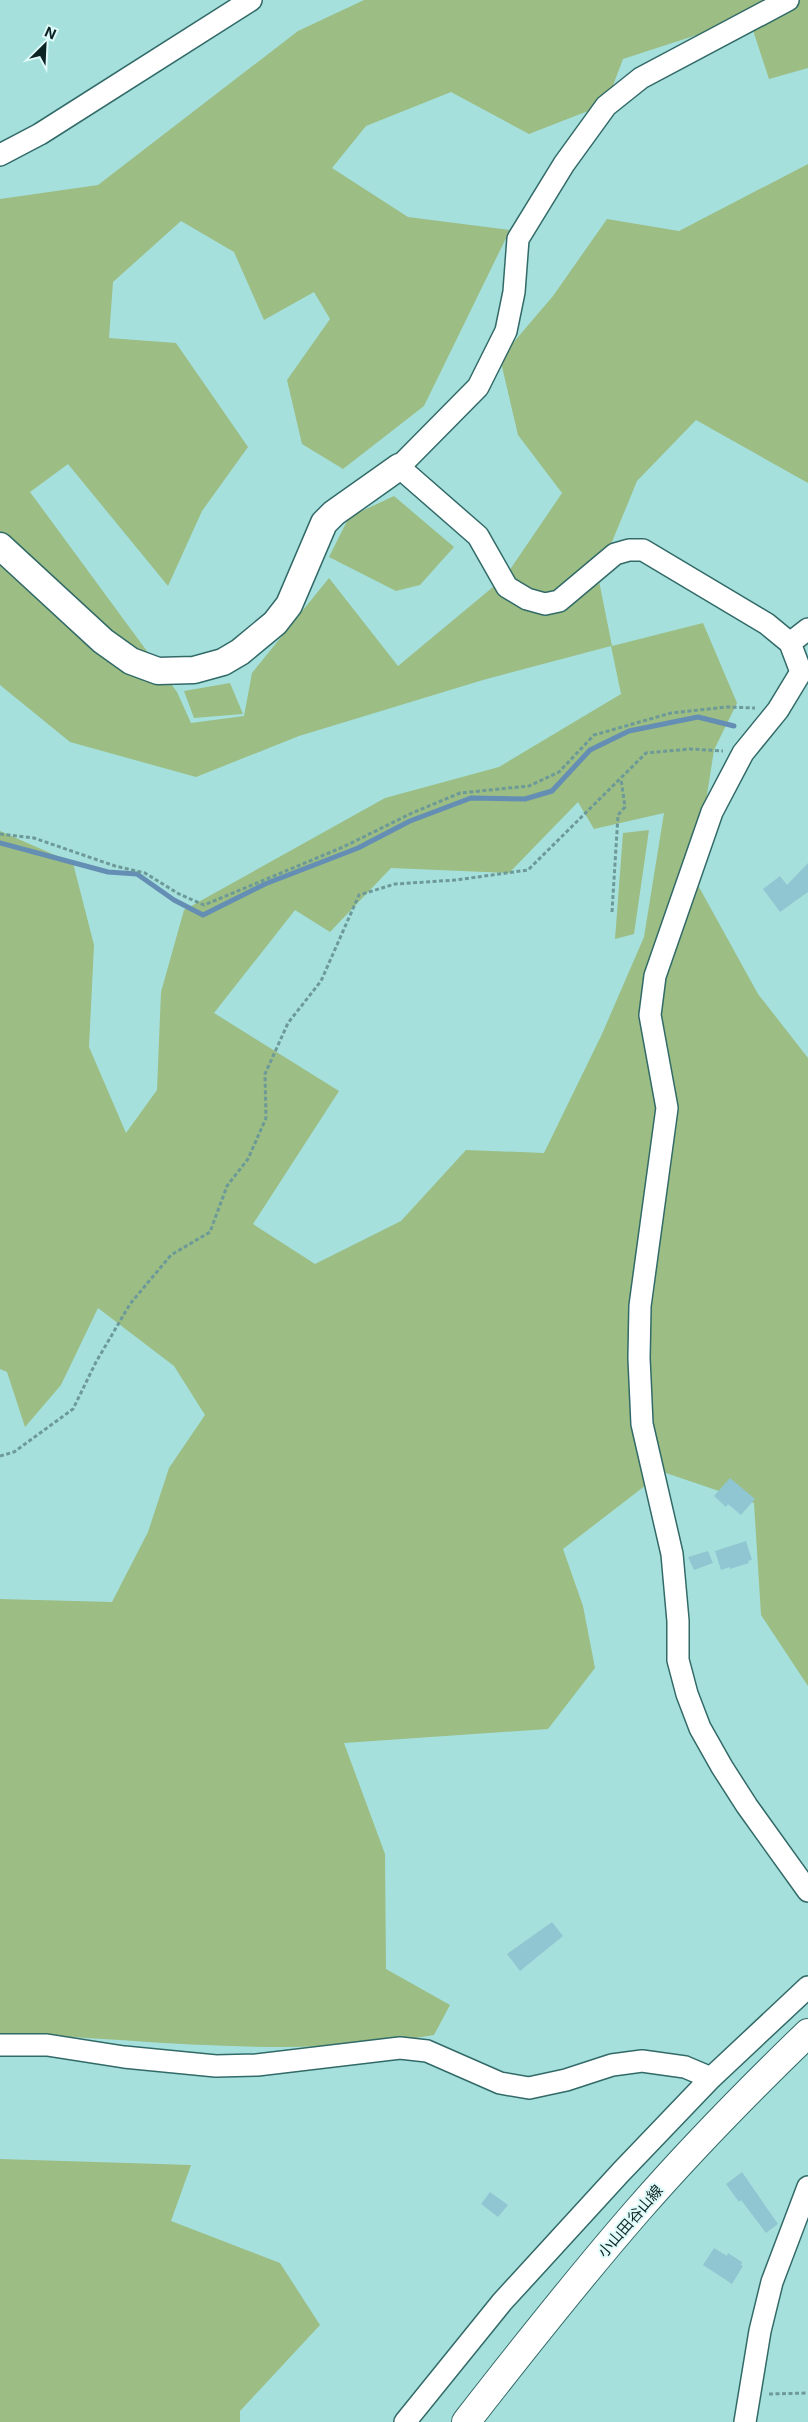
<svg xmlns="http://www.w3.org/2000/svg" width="808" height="2422" font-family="Inter,'Noto Sans JP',sans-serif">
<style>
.green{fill:#9cbd83;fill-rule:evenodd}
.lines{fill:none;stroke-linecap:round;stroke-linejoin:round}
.stream{stroke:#658eb4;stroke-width:5}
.building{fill:#8fc6d2}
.minor-casing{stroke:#326a68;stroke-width:24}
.tertiary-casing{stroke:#326a68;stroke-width:29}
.secondary-casing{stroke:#326a68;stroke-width:30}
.path{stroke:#6d9a98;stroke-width:3;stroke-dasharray:4 2.5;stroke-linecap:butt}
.minor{stroke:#fff;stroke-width:21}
.tertiary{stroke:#fff;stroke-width:26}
.secondary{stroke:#fff;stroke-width:28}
.labels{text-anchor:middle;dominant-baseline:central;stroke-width:4;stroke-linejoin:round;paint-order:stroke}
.street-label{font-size:15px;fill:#0b2322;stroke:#defbf9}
</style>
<rect width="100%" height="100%" fill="#a6e0dd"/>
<path class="green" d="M 364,0 L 808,0 L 808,68 L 769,79 L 749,18 L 623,59 L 606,104 L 529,134 L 451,92 L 366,126 L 332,168 L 408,217 L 510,230 L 424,406 L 343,469 L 302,444 L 287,380 L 330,319 L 314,292 L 264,320 L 234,252 L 181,221 L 113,282 L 109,338 L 176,343 L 248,447 L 202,511 L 168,586 L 68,464 L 30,492 L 177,692 L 191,723 L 244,716 L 252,673 L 329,578 L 398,666 L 505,577 L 562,493 L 518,435 L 500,358 L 553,296 L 607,219 L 679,231 L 808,164 L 808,483 L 696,420 L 637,481 L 598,576 L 612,646 L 703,623 L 737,703 L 714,750 L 694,878 L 758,994 L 808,1058 L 808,1686 L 761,1615 L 754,1503 L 663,1472 L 563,1549 L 583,1606 L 595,1668 L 548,1729 L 344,1743 L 385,1854 L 386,1969 L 450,2005 L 434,2035 C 293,2060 143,2039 0,2033 L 0,1599 L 112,1602 L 148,1532 L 169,1468 L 205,1415 L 174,1366 L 98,1308 L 61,1385 L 25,1427 L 7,1372 L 0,1369 L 0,831 L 73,863 L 94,945 L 89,1047 L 126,1133 L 157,1090 L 161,992 L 184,910 L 385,798 L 499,767 L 621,694 L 611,646 L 483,680 L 299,736 L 196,777 L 70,742 L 0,685 L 0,199 L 98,185 L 298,31 ZM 578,802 L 594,829 L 664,813 L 644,937 L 602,1034 L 544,1153 L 466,1150 L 401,1221 L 315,1264 L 253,1224 L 339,1091 L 214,1013 L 295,910 L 330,932 L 391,868 L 509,873 Z
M 394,496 L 454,547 L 420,585 L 396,591 L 329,557 L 349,517 Z
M 230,683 L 243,714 L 194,718 L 184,691 Z
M 649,830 L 634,934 L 615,939 L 623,833 Z
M 0,2159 L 191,2165 L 171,2221 L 280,2263 L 320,2325 L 240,2411 L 240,2422 L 0,2422 Z"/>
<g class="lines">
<path class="stream" d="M 0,843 L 108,872 L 137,874 L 174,900 L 203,915 L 265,884 L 358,848 L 410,821 L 471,798 L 525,799 L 552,791 L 590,750 L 629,731 L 698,717 L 734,726"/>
</g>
<path class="building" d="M 808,863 L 808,892 L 780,912 L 763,889 L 780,876 L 787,885 Z
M 730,1478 L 755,1499 L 741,1515 L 728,1504 L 726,1507 L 714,1496 Z
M 746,1541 L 752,1560 L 748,1561 L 749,1563 L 730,1569 L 730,1567 L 721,1570 L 715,1551 Z
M 708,1551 L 713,1563 L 694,1570 L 688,1557 Z
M 552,1922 L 563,1936 L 520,1971 L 507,1954 Z
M 742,2172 L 778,2224 L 766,2233 L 741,2200 L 739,2202 L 726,2184 Z
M 490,2192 L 508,2205 L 498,2217 L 481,2204 Z
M 714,2248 L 727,2256 L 728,2253 L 742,2262 L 741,2265 L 743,2266 L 732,2284 L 703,2265 Z"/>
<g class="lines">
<g class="minor-casing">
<path id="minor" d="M 788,0 L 641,78 L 606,106 L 564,164 L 518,239 L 514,292 L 506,331 L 478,387 L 399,467 L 478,536 L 507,587 L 527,599 L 545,604 L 559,601 L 615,554 L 629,550 L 643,550 L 767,624 L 790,643 L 801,672
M 0,155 L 40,134 L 251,0
M 790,643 L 808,629
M 801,672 L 778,710 L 743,753 L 712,812 L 655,976 L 650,1015 L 667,1108 L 640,1306 L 639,1358 L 642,1424 L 672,1554 L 678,1621 L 678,1660 L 687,1694 L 700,1728 L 722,1767 L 747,1806 L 808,1891
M 0,2045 L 47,2045 L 124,2057 L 216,2066 L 257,2065 L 400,2048 L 427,2051 L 500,2083 L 529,2088 L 566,2080 L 612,2065 L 642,2061 L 685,2067 L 711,2078
M 405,2422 L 502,2302 L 621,2172 L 711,2078 L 808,1987
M 745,2422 L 760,2331 L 772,2282 L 808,2187"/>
</g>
<g class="tertiary-casing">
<path id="tertiary" d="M 0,546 L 103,641 L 131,661 L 158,671 L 194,670 L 223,662 L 240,652 L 275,623 L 289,605 L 324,523 L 334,513 L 399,467"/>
</g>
<g class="secondary-casing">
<path id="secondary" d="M 466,2422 C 522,2350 578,2279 638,2210 C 692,2148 749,2090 808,2033"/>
</g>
<path class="path" d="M 0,834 L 34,838 L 115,866 L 145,873 L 179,894 L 204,905 L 343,847 L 412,813 L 460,793 L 529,786 L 559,772 L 594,735 L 671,713 L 727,707 L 755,708
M 612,912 L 618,815 L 625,807 L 621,779
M 0,1456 L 14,1452 L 73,1409 L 96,1362 L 130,1304 L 171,1255 L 210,1232 L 227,1186 L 248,1159 L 266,1118 L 265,1074 L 288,1023 L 321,981 L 359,895 L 395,884 L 456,880 L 528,870 L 646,753 L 690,749 L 723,751
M 769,2394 L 808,2393"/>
<use href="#minor" class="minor"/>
<use href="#tertiary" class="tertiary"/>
<use href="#secondary" class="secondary"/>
</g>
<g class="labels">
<g class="street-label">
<text transform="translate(630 2221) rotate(-49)">小山田谷山線</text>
</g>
</g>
<g transform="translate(45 45) rotate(24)" stroke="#defbf9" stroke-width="4" paint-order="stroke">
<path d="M0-4L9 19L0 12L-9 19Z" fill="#0b2322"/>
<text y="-8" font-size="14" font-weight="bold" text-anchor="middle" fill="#0b2322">N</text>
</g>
</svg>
